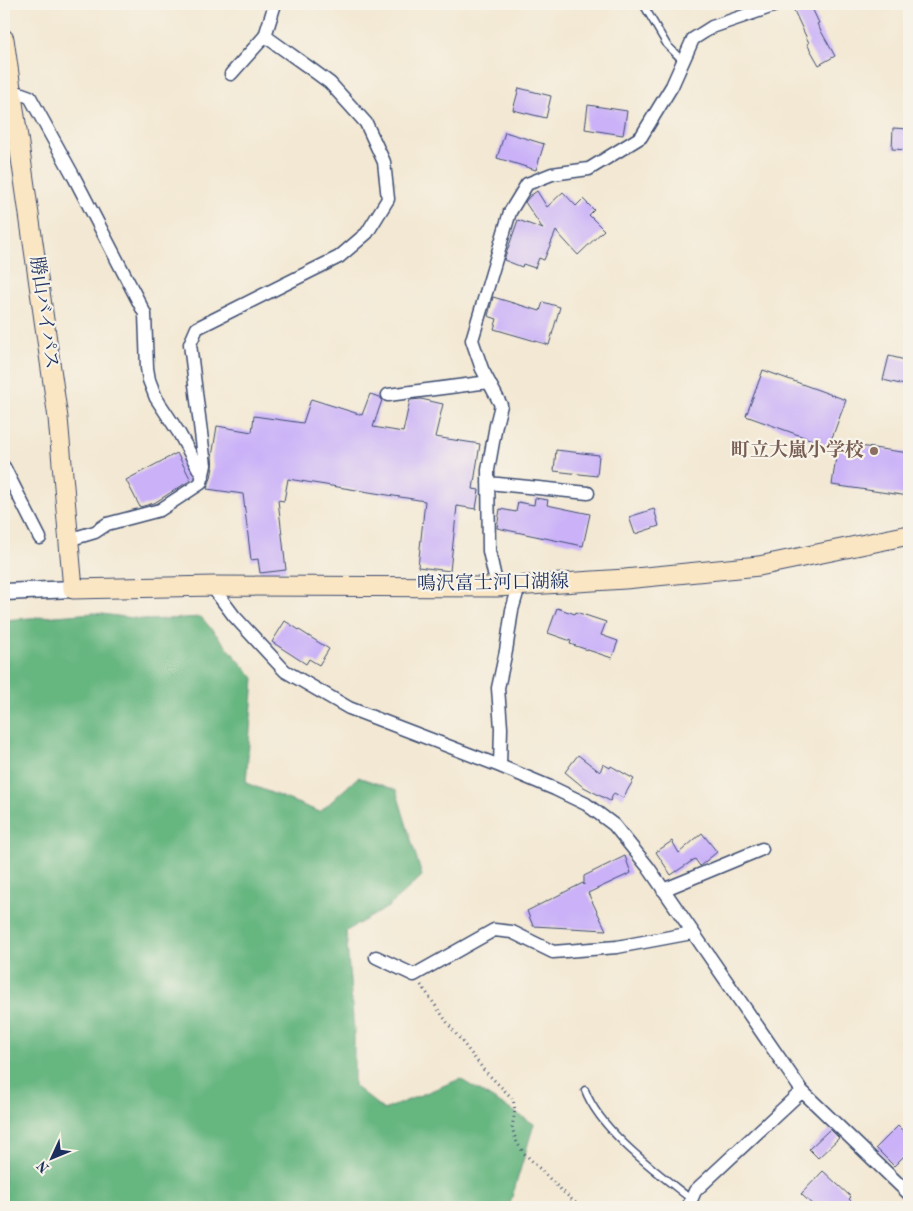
<svg xmlns="http://www.w3.org/2000/svg" width="913" height="1211" font-family="'Old Standard TT','Noto Serif JP',serif">
<style>
.forest{fill:#66b680;stroke:#40726f}
.building{fill:#cbb2f8}
.lines{fill:none;stroke-linecap:round;stroke-linejoin:round}
.service-casing{stroke:#3b4b70;stroke-width:9}
.minor-casing{stroke:#3b4b70;stroke-width:15}
.tertiary-casing{stroke:#3b4b70;stroke-width:19}
.secondary-casing{stroke:#3b4b70;stroke-width:21}
.path{stroke:#3b4b70;stroke-width:3;stroke-dasharray:1 4;stroke-linecap:butt}
.service{stroke:#fff;stroke-width:6}
.minor{stroke:#fff;stroke-width:12}
.tertiary{stroke:#fff;stroke-width:16}
.secondary{stroke:#fbe6c4;stroke-width:19}
.education-dot{fill:#8d6e63;stroke:#f7f3e8;stroke-width:2}
.labels{text-anchor:middle;dominant-baseline:central;stroke-width:4.5;stroke-linejoin:round;paint-order:stroke}
.street-label{font-size:19px;fill:#1b2f5e;stroke:#f7f3e8}
.education-label{font-size:19px;font-weight:bold;fill:#785e54;stroke:#f7f3e8;text-anchor:end}
</style>
<rect width="100%" height="100%" fill="#f7f3e8"/>
<filter id="ink" filterUnits="userSpaceOnUse"><feTurbulence type="fractalNoise" baseFrequency=".02" numOctaves="2"/><feDisplacementMap in="SourceGraphic" scale="10" xChannelSelector="R" yChannelSelector="G"/><feConvolveMatrix kernelMatrix="1 2 1 2 8 2 1 2 1" color-interpolation-filters="sRGB"/></filter>
<filter id="wash" filterUnits="userSpaceOnUse"><feTurbulence type="fractalNoise" baseFrequency=".0096" numOctaves="4" result="noise"/><feDisplacementMap in="SourceGraphic" scale="20" xChannelSelector="R" yChannelSelector="G"/><feGaussianBlur stdDeviation="1.12" result="paint"/><feColorMatrix in="noise" values="0 0 0 0 0 0 0 0 0 0 0 0 0 0 0 0 0 1.4 0 .05"/><feComposite in="paint" operator="in"/></filter>
<g filter="url(#wash)">
<rect width="100%" height="100%" fill="#f3e8d3"/>
<path class="forest" d="M 94,613 L 149,620 L 201,617 L 254,678 L 246,783 L 320,812 L 358,777 L 396,790 L 422,876 L 388,907 L 346,931 L 354,1031 L 354,1086 L 384,1110 L 460,1079 L 534,1124 L 509,1207 L 4,1207 L 4,620 Z"/>
<g id="blocks">
<path class="building" d="M 791,4 L 810,4 L 819,23 L 817,24 L 835,56 L 819,65 L 807,44 L 809,43 Z
M 519,88 L 551,96 L 546,118 L 513,110 Z
M 588,105 L 627,111 L 623,135 L 585,129 Z
M 893,128 L 909,129 L 909,150 L 892,149 Z
M 505,132 L 544,144 L 536,170 L 497,158 Z
M 537,191 L 547,207 L 563,192 L 576,206 L 583,199 L 594,210 L 589,215 L 604,230 L 578,255 L 556,231 L 544,260 L 539,258 L 535,268 L 523,264 L 522,267 L 504,260 L 518,220 L 543,229 L 525,202 L 530,196 Z
M 493,297 L 540,311 L 543,302 L 560,307 L 549,345 L 494,329 L 497,319 L 488,316 Z
M 889,356 L 909,361 L 909,386 L 883,380 Z
M 763,370 L 846,400 L 829,446 L 746,416 Z
M 370,394 L 380,397 L 382,400 L 373,427 L 403,432 L 410,400 L 421,399 L 443,404 L 435,437 L 480,444 L 473,489 L 479,490 L 476,509 L 457,506 L 450,571 L 418,567 L 425,501 L 288,479 L 284,501 L 278,500 L 286,570 L 260,573 L 258,559 L 251,560 L 243,494 L 207,489 L 211,478 L 213,467 L 212,457 L 217,426 L 252,432 L 254,416 L 303,423 L 311,399 L 362,415 Z
M 838,443 L 909,453 L 909,496 L 832,485 Z
M 556,450 L 599,455 L 597,476 L 554,471 Z
M 177,453 L 191,480 L 154,503 L 140,507 L 126,480 Z
M 535,498 L 548,500 L 547,505 L 590,514 L 583,546 L 497,528 L 500,509 L 516,512 L 518,502 L 534,505 Z
M 654,509 L 659,526 L 635,534 L 629,517 Z
M 557,608 L 575,614 L 576,612 L 606,622 L 601,635 L 618,641 L 612,658 L 570,644 L 571,641 L 548,633 Z
M 285,621 L 329,649 L 319,665 L 309,659 L 306,664 L 272,642 Z
M 578,755 L 600,772 L 603,764 L 610,768 L 611,766 L 634,779 L 623,798 L 614,793 L 610,801 L 582,786 L 565,772 Z
M 702,833 L 717,852 L 700,866 L 695,859 L 671,875 L 656,852 L 672,841 L 679,853 Z
M 625,856 L 631,873 L 588,893 L 606,930 L 533,926 L 527,911 L 583,883 L 584,885 L 584,876 Z
M 898,1126 L 909,1137 L 909,1151 L 894,1166 L 876,1148 Z
M 830,1129 L 839,1138 L 818,1158 L 809,1149 Z
M 823,1171 L 851,1197 L 849,1199 L 857,1207 L 815,1207 L 801,1194 Z"/>
</g>
</g>
<g filter="url(#ink)">
<use href="#blocks" fill-opacity="0" stroke="#3b4b70" stroke-width="1"/>
<g class="lines">
<g class="service-casing">
<path id="service" d="M 643,4 L 667,45 L 683,61
M 585,1090 C 601,1132 657,1172 692,1200"/>
</g>
<g class="minor-casing">
<path id="minor" d="M 231,74 L 265,36 L 275,4
M 6,91 L 11,90 L 30,97 L 74,177 L 145,314 L 147,368 L 149,380 L 156,398 L 179,433 L 203,477
M 388,395 L 489,382
M 4,467 L 40,538
M 488,483 L 588,493
M 68,540 L 95,532 L 107,524 L 160,510 L 201,483 L 205,465 L 190,344 L 197,328 L 339,257 L 367,233 L 388,199 L 384,162 L 366,123 L 330,83 L 307,66 L 265,36
M 214,586 L 216,592 L 234,616 L 285,671 L 349,708 L 500,766 L 555,789 L 586,804 L 614,825 L 648,867 L 802,1091 L 909,1194
M 497,587 L 489,551 L 488,470 L 496,425 L 501,405 L 482,369 L 472,340 L 510,212 L 527,184 L 552,174 L 589,169 L 641,137 L 672,86 L 693,39 L 712,27 L 779,4
M 500,766 L 501,728 L 498,688 L 506,651 L 512,610 L 519,586
M 663,890 L 762,849
M 376,957 L 414,975 L 494,930 L 512,932 L 553,952 L 617,947 L 692,933
M 688,1207 L 695,1191 L 802,1091"/>
</g>
<g class="tertiary-casing">
<path id="tertiary" d="M 4,592 L 73,589"/>
</g>
<g class="secondary-casing">
<path id="secondary" d="M 4,39 L 58,418 L 73,589 L 214,586 L 497,587 L 625,579 L 759,566 L 909,535"/>
</g>
<path class="path" d="M 421,985 L 449,1025 L 484,1070 L 513,1099 L 515,1110 L 512,1128 L 517,1143 L 524,1153 L 558,1187 L 580,1207"/>
<use href="#service" class="service"/>
<use href="#minor" class="minor"/>
<use href="#tertiary" class="tertiary"/>
<use href="#secondary" class="secondary"/>
</g>
</g>
<circle class="education-dot" cx="874" cy="451" r="5"/>
<g class="labels">
<g class="street-label">
<text transform="translate(43 313) rotate(82)">勝山バイパス</text>
<text transform="translate(493 584) rotate(-1)">鳴沢富士河口湖線</text>
</g>
<g class="education-label">
<text x="864" y="451">町立大嵐小学校</text>
</g>
</g>
<rect width="913" height="1211" fill="none" stroke="#f7f3e8" stroke-width="20"/>
<g transform="translate(52 1158) rotate(226)" stroke="#f7f3e8" stroke-width="4" paint-order="stroke">
<path d="M0-4L9 19L0 12L-9 19Z" fill="#1b2f5e"/>
<text y="-8" font-size="14" font-weight="bold" text-anchor="middle" fill="#1b2f5e">N</text>
</g>
</svg>
